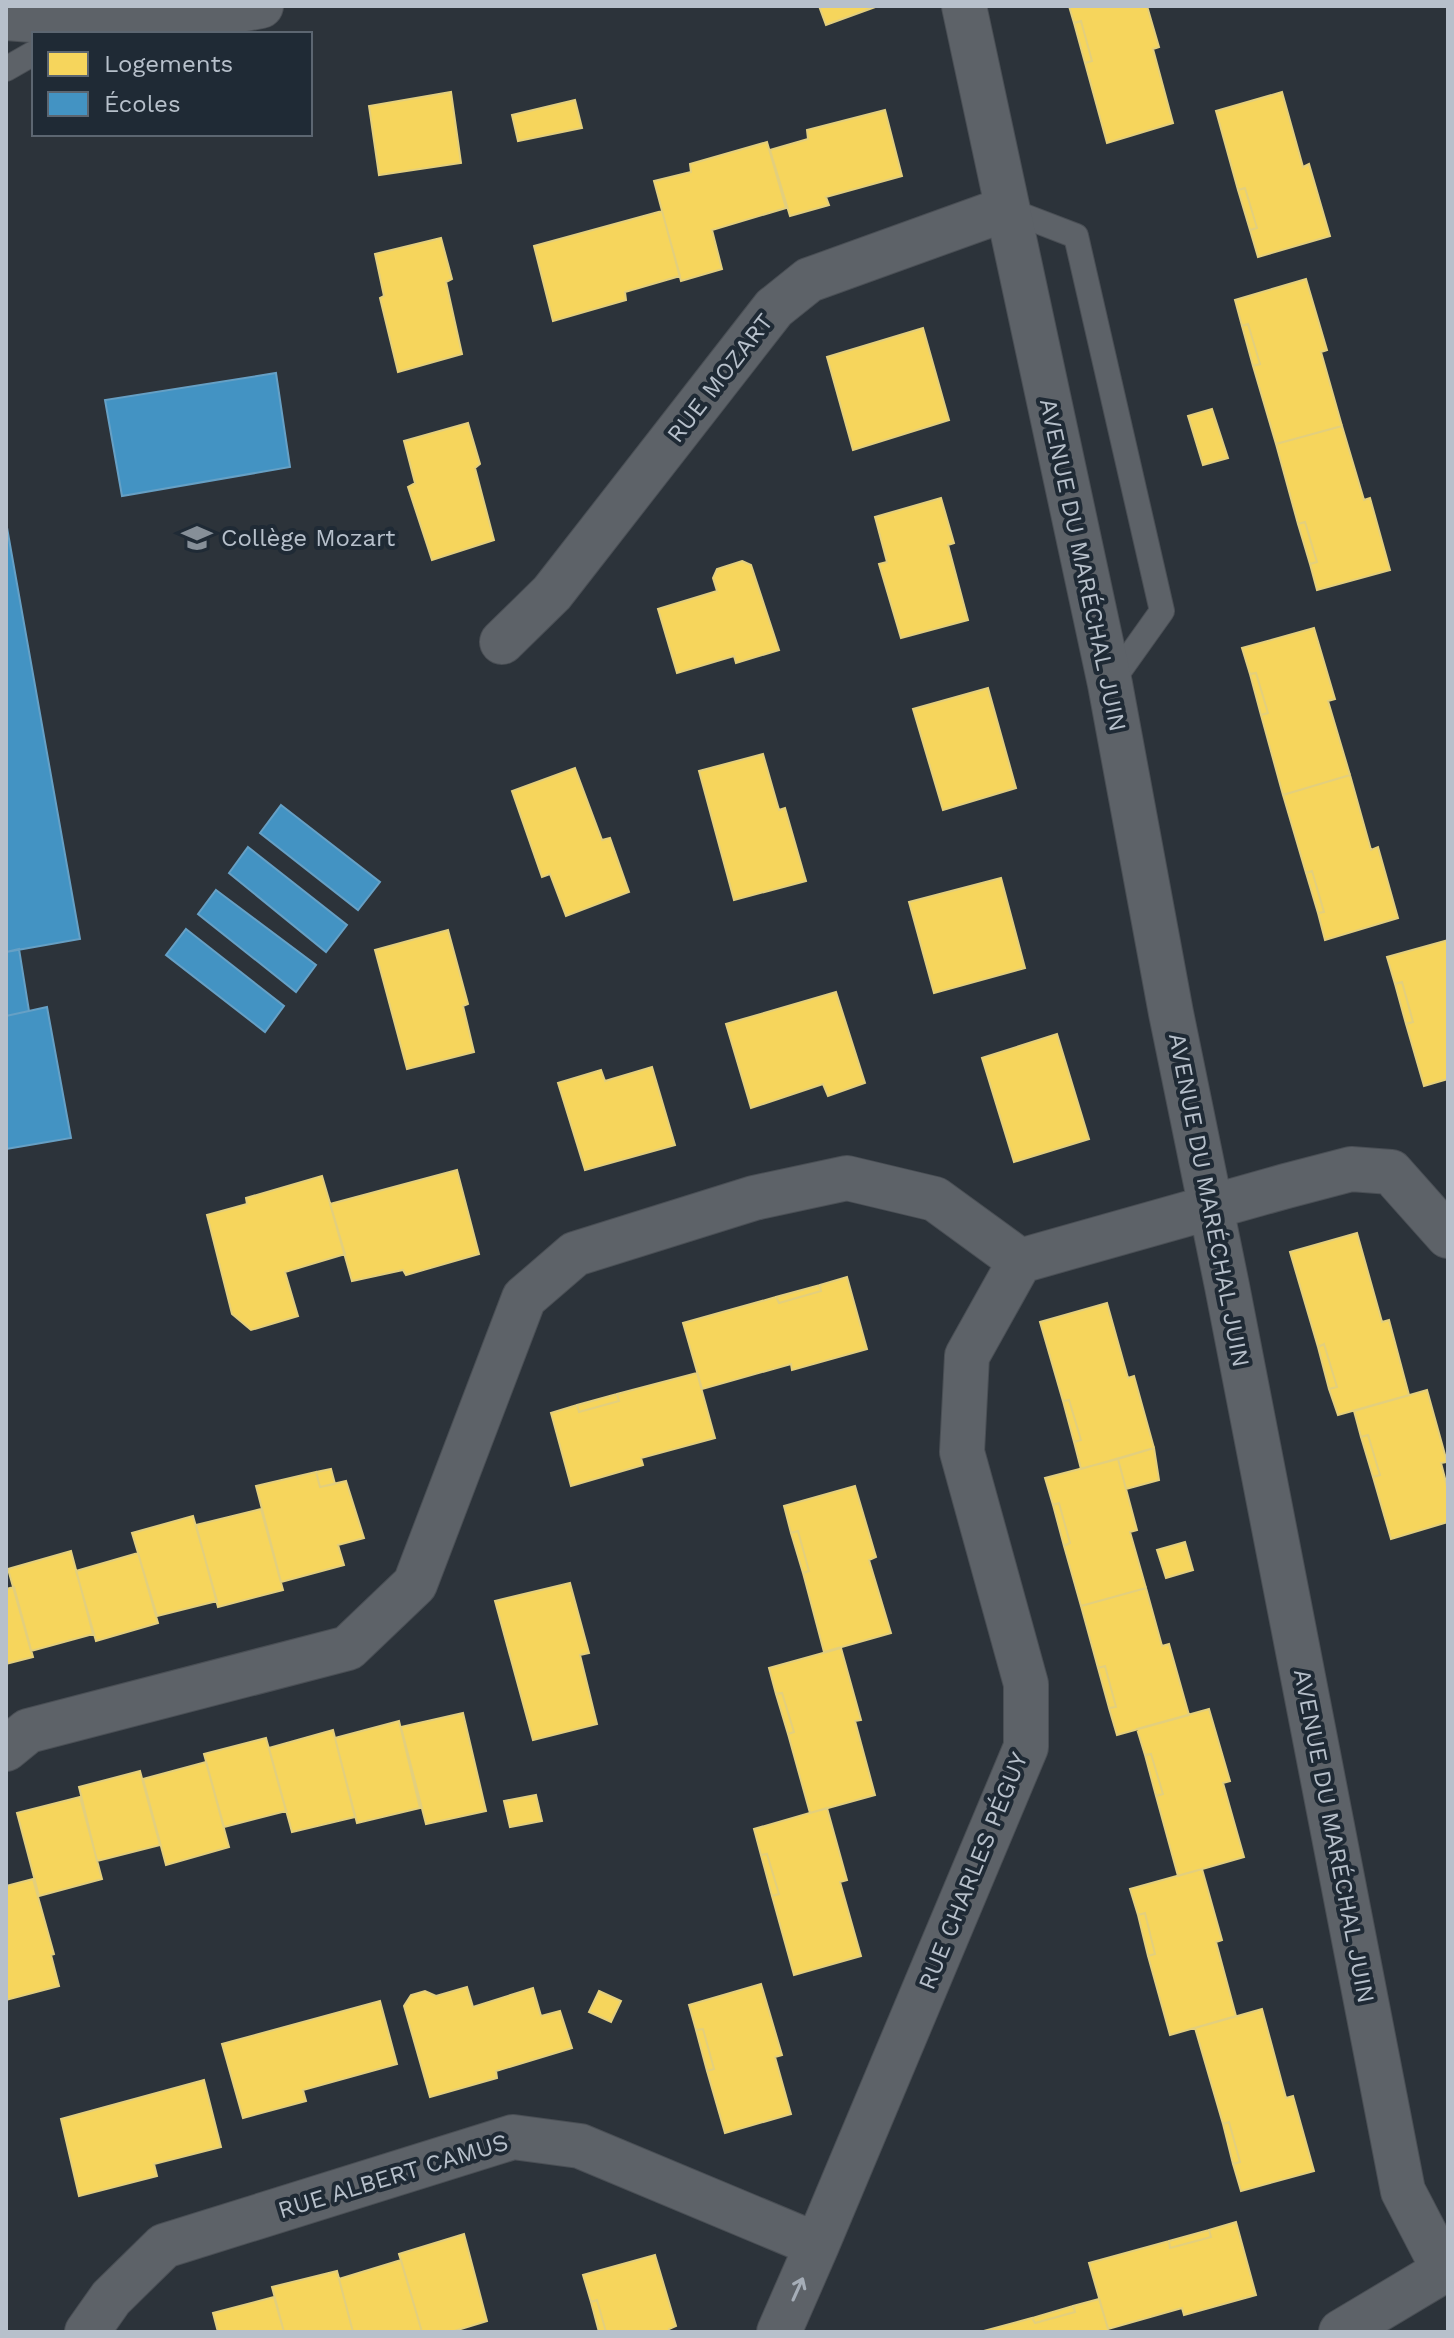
<svg xmlns="http://www.w3.org/2000/svg" width="1454" height="2338" font-family="'Work Sans',sans-serif">
<style>
.homes{fill:#f6d55c;stroke:#e3cf7d;stroke-width:2}
.schools{fill:#4393c3;stroke:#66a0c5;stroke-width:2}
.lines{fill:none;stroke-linecap:round;stroke-linejoin:round}
.lane-casing{stroke:#4a4f55;stroke-width:26}
.street-casing{stroke:#4a4f55;stroke-width:46}
.lane{stroke:#5d6268;stroke-width:24}
.street{stroke:#5d6268;stroke-width:44}
.oneway{stroke:#a5adb7}
.labels{text-anchor:middle;dominant-baseline:central;stroke-width:8;stroke-linejoin:round;paint-order:stroke}
.street-label{font-size:24px;fill:#b7c0cb;stroke:#1f2a35}
.poi-label{font-size:24px;fill:#b7c0cb;stroke:#1f2a35;text-anchor:start}
</style>
<rect width="100%" height="100%" fill="#2c333a"/>
<path class="homes" d="M 819,6 L 878,6 L 826,25 Z
M 1069,6 L 1147,6 L 1159,47 L 1153,49 L 1173,123 L 1107,143 L 1085,63 L 1092,61 L 1081,21 L 1074,23 Z
M 1081,21 L 1092,61 L 1085,63 L 1074,23 Z
M 451,92 L 461,163 L 379,175 L 369,106 Z
M 1282,92 L 1303,167 L 1309,164 L 1330,236 L 1258,257 L 1250,230 L 1257,228 L 1245,188 L 1238,190 L 1216,111 Z
M 575,100 L 582,128 L 518,141 L 512,115 Z
M 885,110 L 902,176 L 826,197 L 829,205 L 790,216 L 770,150 L 808,139 L 807,130 Z
M 767,142 L 786,208 L 712,230 L 722,269 L 681,281 L 654,181 L 691,172 L 690,164 Z
M 1245,188 L 1257,228 L 1250,230 L 1238,190 Z
M 662,211 L 680,276 L 625,292 L 626,300 L 553,321 L 534,246 Z
M 441,238 L 452,279 L 446,282 L 462,354 L 398,372 L 380,298 L 384,296 L 375,254 Z
M 1306,279 L 1327,350 L 1321,352 L 1342,426 L 1276,444 L 1253,366 L 1260,364 L 1248,324 L 1242,326 L 1235,300 Z
M 1248,324 L 1260,364 L 1253,366 L 1242,326 Z
M 923,328 L 949,420 L 853,450 L 827,357 Z
M 1212,409 L 1228,458 L 1203,465 L 1188,416 Z
M 468,423 L 480,464 L 475,468 L 494,540 L 432,560 L 408,487 L 415,483 L 404,441 Z
M 1342,426 L 1364,500 L 1370,498 L 1390,570 L 1317,590 L 1310,564 L 1317,562 L 1305,522 L 1298,524 L 1276,444 Z
M 941,498 L 954,543 L 948,545 L 968,620 L 901,638 L 879,564 L 887,562 L 875,517 Z
M 1305,522 L 1317,562 L 1310,564 L 1298,524 Z
M 742,561 L 751,565 L 779,650 L 736,663 L 734,656 L 677,673 L 658,609 L 717,591 L 713,578 L 717,569 Z
M 1314,628 L 1335,699 L 1328,701 L 1350,775 L 1283,795 L 1261,715 L 1268,713 L 1256,673 L 1250,674 L 1242,648 Z
M 1256,673 L 1268,713 L 1261,715 L 1250,674 Z
M 988,688 L 1016,788 L 943,810 L 913,709 Z
M 763,754 L 779,810 L 785,808 L 806,881 L 734,900 L 699,771 Z
M 575,768 L 602,840 L 610,838 L 629,892 L 566,916 L 550,874 L 542,877 L 512,791 Z
M 1350,775 L 1371,850 L 1378,847 L 1398,918 L 1325,940 L 1318,913 L 1324,912 L 1312,871 L 1306,873 L 1283,795 Z
M 1312,871 L 1324,912 L 1318,913 L 1306,873 Z
M 1001,878 L 1025,968 L 934,993 L 909,902 Z
M 448,930 L 468,1004 L 463,1006 L 474,1052 L 407,1069 L 375,950 Z
M 1448,940 L 1448,1079 L 1424,1086 L 1406,1024 L 1413,1022 L 1402,982 L 1395,984 L 1387,957 Z
M 1402,982 L 1413,1022 L 1406,1024 L 1395,984 Z
M 836,992 L 865,1083 L 828,1096 L 823,1084 L 751,1108 L 726,1024 Z
M 1057,1034 L 1089,1139 L 1014,1162 L 982,1058 Z
M 652,1067 L 675,1145 L 585,1170 L 558,1083 L 601,1070 L 605,1081 Z
M 457,1170 L 479,1254 L 406,1275 L 403,1270 L 352,1281 L 330,1204 Z
M 322,1176 L 345,1254 L 285,1272 L 298,1316 L 251,1330 L 232,1314 L 207,1215 L 247,1204 L 246,1198 Z
M 1357,1233 L 1382,1322 L 1389,1320 L 1409,1395 L 1338,1415 L 1329,1389 L 1337,1387 L 1324,1344 L 1318,1347 L 1290,1252 Z
M 847,1277 L 867,1349 L 792,1370 L 791,1364 L 702,1389 L 683,1323 L 776,1297 L 779,1303 L 821,1291 L 820,1285 Z
M 820,1285 L 821,1291 L 779,1303 L 776,1297 Z
M 1107,1303 L 1128,1378 L 1134,1376 L 1154,1448 L 1081,1469 L 1074,1442 L 1081,1440 L 1069,1400 L 1063,1401 L 1040,1322 Z
M 1324,1344 L 1337,1387 L 1329,1389 L 1318,1347 Z
M 697,1373 L 715,1438 L 641,1458 L 643,1465 L 571,1486 L 551,1413 L 577,1405 L 579,1412 L 619,1401 L 617,1394 Z
M 1427,1390 L 1447,1462 L 1441,1463 L 1448,1490 L 1448,1522 L 1391,1539 L 1373,1477 L 1380,1475 L 1368,1435 L 1361,1437 L 1354,1411 Z
M 617,1394 L 619,1401 L 579,1412 L 577,1405 Z
M 1069,1400 L 1081,1440 L 1074,1442 L 1063,1401 Z
M 1368,1435 L 1380,1475 L 1373,1477 L 1361,1437 Z
M 1154,1448 L 1159,1480 L 1126,1489 L 1118,1459 Z
M 1118,1459 L 1137,1530 L 1130,1532 L 1146,1588 L 1081,1606 L 1064,1546 L 1070,1543 L 1059,1503 L 1053,1505 L 1045,1478 Z
M 331,1469 L 335,1484 L 320,1487 L 316,1472 Z
M 316,1472 L 320,1487 L 346,1481 L 364,1538 L 338,1545 L 344,1565 L 281,1582 L 256,1486 Z
M 855,1486 L 876,1557 L 869,1560 L 891,1633 L 824,1652 L 803,1573 L 809,1571 L 798,1531 L 791,1533 L 784,1506 Z
M 1059,1503 L 1070,1543 L 1064,1546 L 1053,1505 Z
M 261,1509 L 283,1590 L 218,1607 L 196,1525 Z
M 193,1516 L 217,1601 L 157,1616 L 132,1533 Z
M 798,1531 L 809,1571 L 803,1573 L 791,1533 Z
M 1185,1542 L 1193,1570 L 1166,1578 L 1157,1550 Z
M 71,1551 L 93,1634 L 31,1651 L 8,1569 Z
M 138,1553 L 158,1623 L 96,1641 L 76,1571 Z
M 570,1583 L 589,1653 L 580,1655 L 597,1724 L 533,1740 L 495,1601 Z
M 14,1587 L 33,1657 L 6,1664 L 6,1589 Z
M 1146,1588 L 1162,1646 L 1169,1644 L 1189,1715 L 1117,1735 L 1109,1708 L 1116,1707 L 1105,1666 L 1098,1668 L 1081,1606 Z
M 841,1648 L 861,1720 L 855,1721 L 875,1795 L 810,1813 L 788,1734 L 794,1732 L 782,1693 L 776,1694 L 769,1668 Z
M 1105,1666 L 1116,1707 L 1109,1708 L 1098,1668 Z
M 782,1693 L 794,1732 L 788,1734 L 776,1694 Z
M 1209,1709 L 1230,1781 L 1223,1783 L 1244,1857 L 1178,1876 L 1156,1796 L 1163,1794 L 1151,1754 L 1145,1755 L 1137,1729 Z
M 463,1713 L 486,1811 L 426,1824 L 401,1727 Z
M 399,1721 L 420,1808 L 357,1823 L 335,1738 Z
M 333,1730 L 355,1817 L 292,1832 L 269,1748 Z
M 266,1738 L 286,1811 L 224,1827 L 204,1754 Z
M 1151,1754 L 1163,1794 L 1156,1796 L 1145,1755 Z
M 206,1762 L 229,1847 L 166,1865 L 143,1779 Z
M 140,1771 L 160,1845 L 97,1861 L 79,1787 Z
M 536,1795 L 542,1821 L 510,1827 L 504,1801 Z
M 80,1797 L 102,1879 L 39,1896 L 17,1813 Z
M 827,1808 L 847,1880 L 840,1882 L 861,1956 L 794,1975 L 772,1896 L 779,1894 L 767,1854 L 761,1855 L 754,1829 Z
M 767,1854 L 779,1894 L 772,1896 L 761,1855 Z
M 1202,1869 L 1222,1940 L 1216,1942 L 1236,2016 L 1170,2035 L 1148,1956 L 1155,1954 L 1145,1913 L 1138,1915 L 1130,1889 Z
M 33,1879 L 54,1954 L 51,1955 L 59,1986 L 6,2000 L 6,1886 Z
M 1145,1913 L 1155,1954 L 1148,1956 L 1138,1915 Z
M 761,1984 L 782,2055 L 775,2057 L 791,2114 L 725,2133 L 707,2071 L 714,2069 L 703,2029 L 696,2030 L 689,2005 Z
M 467,1987 L 473,2007 L 533,1988 L 541,2016 L 560,2011 L 572,2048 L 496,2071 L 497,2078 L 430,2097 L 404,2006 L 411,1995 L 425,1991 L 436,1996 Z
M 599,1991 L 621,2001 L 611,2022 L 589,2012 Z
M 380,2001 L 397,2064 L 303,2090 L 306,2101 L 243,2118 L 222,2044 Z
M 1262,2009 L 1286,2098 L 1293,2096 L 1314,2171 L 1241,2191 L 1233,2164 L 1240,2162 L 1229,2122 L 1223,2124 L 1195,2028 Z
M 703,2029 L 714,2069 L 707,2071 L 696,2030 Z
M 204,2080 L 221,2147 L 154,2164 L 157,2176 L 79,2196 L 61,2119 Z
M 1229,2122 L 1240,2162 L 1233,2164 L 1223,2124 Z
M 1236,2222 L 1256,2295 L 1184,2315 L 1182,2308 L 1108,2329 L 1089,2263 L 1169,2241 L 1170,2248 L 1211,2237 L 1209,2230 Z
M 1209,2230 L 1211,2237 L 1170,2248 L 1169,2241 Z
M 464,2234 L 487,2321 L 451,2332 L 422,2332 L 399,2254 Z
M 655,2255 L 676,2326 L 669,2329 L 670,2332 L 606,2332 L 597,2300 L 591,2302 L 583,2275 Z
M 401,2260 L 422,2332 L 353,2332 L 339,2279 Z
M 337,2271 L 353,2332 L 284,2332 L 272,2287 Z
M 274,2297 L 284,2332 L 218,2332 L 213,2313 Z
M 1099,2299 L 1109,2332 L 980,2332 L 1032,2318 L 1035,2323 L 1075,2312 L 1073,2306 Z
M 597,2300 L 606,2332 L 599,2332 L 591,2302 Z
M 1073,2306 L 1075,2312 L 1035,2323 L 1032,2318 Z"/>
<path class="schools" d="M 276,373 L 290,467 L 122,496 L 105,400 Z
M 6,522 L 80,939 L 6,952 Z
M 281,805 L 380,882 L 358,910 L 260,833 Z
M 248,847 L 347,925 L 326,952 L 229,873 Z
M 216,890 L 316,965 L 296,992 L 198,914 Z
M 186,929 L 284,1006 L 265,1032 L 166,955 Z
M 19,949 L 29,1011 L 6,1016 L 6,952 Z
M 47,1007 L 71,1138 L 6,1149 L 6,1016 Z"/>
<g class="lines">
<g class="lane-casing">
<path id="lane" d="M 6,69 L 34,53
M 1006,209 L 1076,236 L 1162,611 L 1110,684"/>
</g>
<g class="street-casing">
<path id="street" d="M 964,6 L 1110,684 L 1171,1013 L 1227,1286 L 1403,2191 L 1444,2270
M 6,18 L 85,24 L 223,13 L 261,6
M 502,642 L 552,593 L 774,308 L 809,280 L 1006,209
M 6,1749 L 28,1731 L 348,1648 L 415,1584 L 524,1298 L 575,1254 L 754,1198 L 847,1178 L 935,1199 L 1020,1261 L 1286,1186 L 1351,1169 L 1391,1172 L 1448,1236
M 87,2332 L 111,2298 L 164,2246 L 513,2137 L 580,2146 L 817,2245
M 779,2332 L 817,2245 L 1026,1747 L 1026,1684 L 962,1452 L 967,1356 L 1020,1261
M 1341,2332 L 1448,2268"/>
</g>
<use href="#lane" class="lane"/>
<use href="#street" class="street"/>
</g>
<defs><path id="oneway-shaft" d="M-6 0H5M1.5-3L5.5 0L1.5 3" fill="none" stroke-width="1.6" stroke-linecap="round" stroke-linejoin="round" transform="scale(2)"/></defs>
<use class="oneway" href="#oneway-shaft" transform="translate(798 2289) rotate(-66)"/>
<defs>
<g id="school-bare" transform="scale(2.4)"><path d="M0-5L7-2L0 1L-7-2ZM-4 1L0 2.5L4 1V4Q0 6-4 4Z" fill="#868f98" stroke="#1f2a35" stroke-width="2.5" paint-order="stroke"/></g>
</defs>
<g fill-rule="evenodd">
<use href="#school-bare" x="197" y="538"/>
</g>
<g class="labels">
<g class="street-label">
<text transform="translate(720 378) rotate(-52)">RUE MOZART</text>
<text transform="translate(1083 565) rotate(78)">AVENUE DU MARÉCHAL JUIN</text>
<text transform="translate(1209 1200) rotate(79)">AVENUE DU MARÉCHAL JUIN</text>
<text transform="translate(1334 1836) rotate(79)">AVENUE DU MARÉCHAL JUIN</text>
<text transform="translate(973 1871) rotate(-68)">RUE CHARLES PÉGUY</text>
<text transform="translate(393 2176) rotate(-17)">RUE ALBERT CAMUS</text>
</g>
<g class="poi-label">
<text x="221" y="538">Collège Mozart</text>
</g>
</g>
<rect width="1454" height="2338" fill="none" stroke="#b7c0cb" stroke-width="16"/>
<rect x="32" y="32" width="280" height="104" fill="#1f2a35" stroke="#5c6671" stroke-width="2"/>
<rect x="48" y="52" width="40" height="24" fill="#f6d55c" stroke="#5c6671" stroke-width="2"/>
<text x="104" y="72" font-size="24" fill="#b7c0cb">Logements</text>
<rect x="48" y="92" width="40" height="24" fill="#4393c3" stroke="#5c6671" stroke-width="2"/>
<text x="104" y="112" font-size="24" fill="#b7c0cb">Écoles</text>
</svg>
